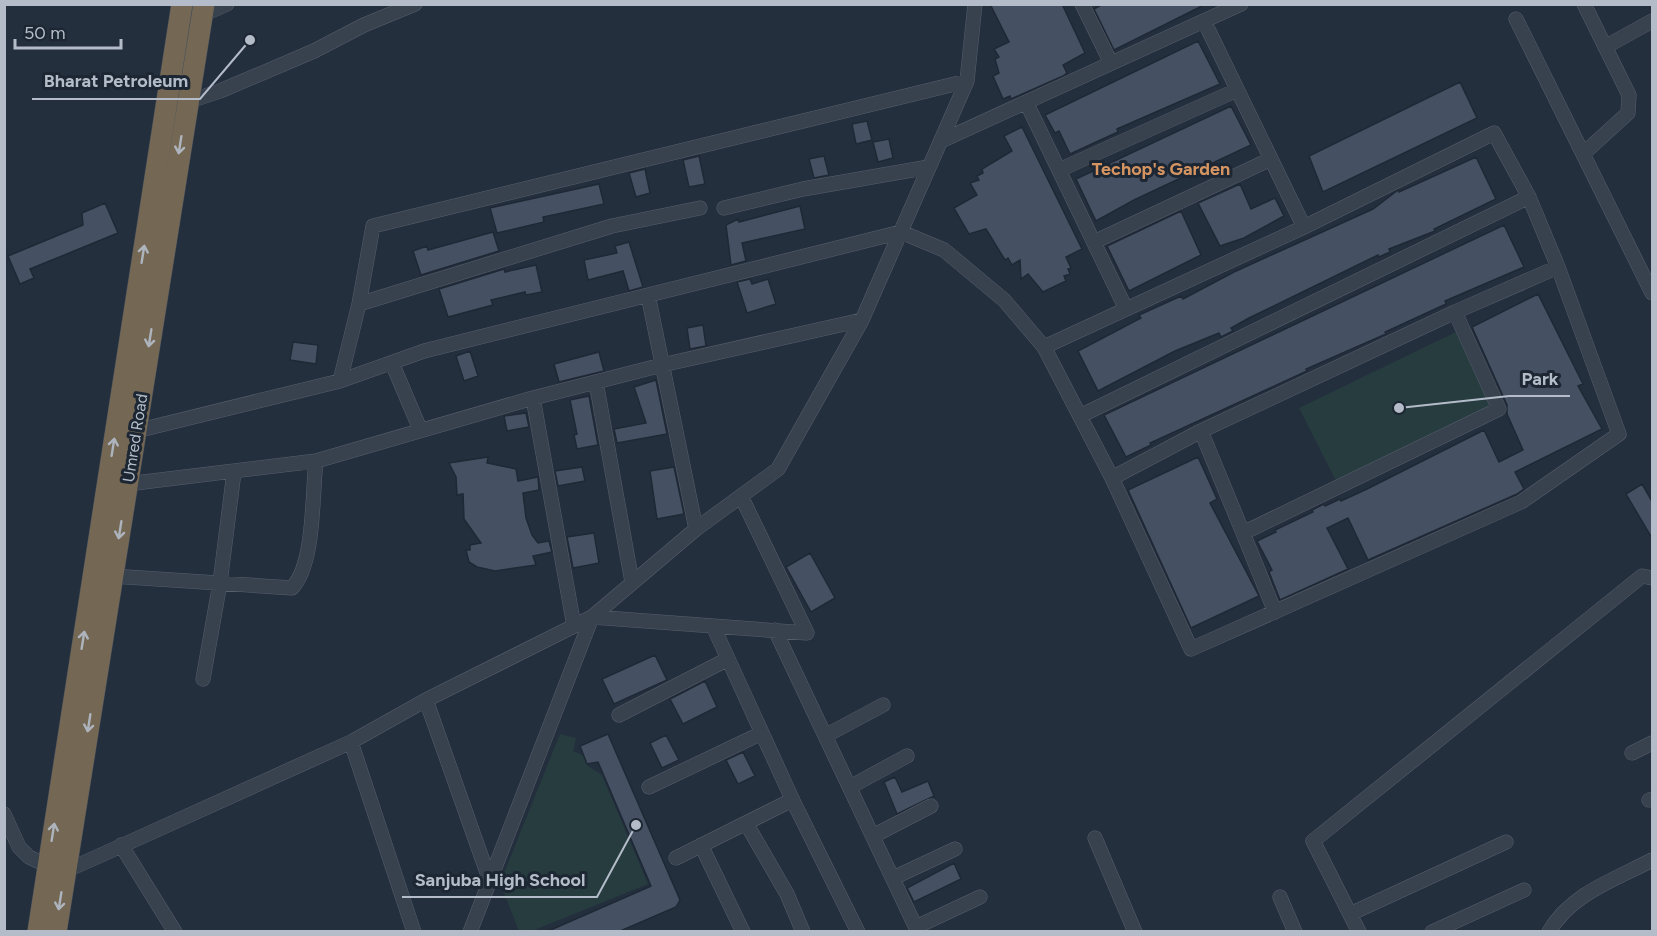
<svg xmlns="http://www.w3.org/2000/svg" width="1657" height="936" font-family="Figtree,sans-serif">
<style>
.green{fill:#263c3f}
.building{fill:#455162;stroke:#1f2835;stroke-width:1.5}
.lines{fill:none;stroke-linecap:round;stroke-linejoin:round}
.minor-casing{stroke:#565f6c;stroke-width:15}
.highway-casing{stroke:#434c59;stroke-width:22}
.minor{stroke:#38414e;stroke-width:14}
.highway{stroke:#746855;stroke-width:21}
.oneway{stroke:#aeb4bd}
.labels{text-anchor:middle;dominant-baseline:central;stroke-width:6;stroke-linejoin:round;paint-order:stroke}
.street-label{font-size:16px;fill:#b4bcc9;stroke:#1d2633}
.neighbourhood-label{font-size:18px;font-weight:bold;fill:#d59563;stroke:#1d2633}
.leader{fill:none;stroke:#b4bcc9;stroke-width:2}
.callout-dot{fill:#b4bcc9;stroke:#1d2633;stroke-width:2}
.callout-label{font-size:18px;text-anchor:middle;font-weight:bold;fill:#b4bcc9;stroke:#1d2633;stroke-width:6;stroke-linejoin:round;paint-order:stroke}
</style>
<rect width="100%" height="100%" fill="#242f3e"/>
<path class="green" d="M 1464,328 L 1499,409 L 1340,489 L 1299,408 Z
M 560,734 L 576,738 L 573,751 L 584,756 L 588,766 L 602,775 L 648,884 L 532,931 L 519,931 L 500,883 Z"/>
<path class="building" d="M 990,4 L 1062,4 L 1085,53 L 1063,65 L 1067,73 L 1063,76 L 1011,99 L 1010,96 L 1003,99 L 993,76 L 999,73 L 995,59 L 999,57 L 994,49 L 1009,42 Z
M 1103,4 L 1206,4 L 1114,50 L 1094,9 Z
M 1198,41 L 1220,84 L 1117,129 L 1118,132 L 1070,154 L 1059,131 L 1055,133 L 1045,115 Z
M 1460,82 L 1477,118 L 1323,192 L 1309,156 Z
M 1231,106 L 1251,145 L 1134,200 L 1096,221 L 1076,179 Z
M 867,121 L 872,140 L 856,144 L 852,124 Z
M 1022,127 L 1082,249 L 1066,257 L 1071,268 L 1068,269 L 1070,274 L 1064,276 L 1066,281 L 1043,292 L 1028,274 L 1021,279 L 1020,260 L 1012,265 L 1008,258 L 1005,260 L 986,229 L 969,234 L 954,208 L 977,195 L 970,183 L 979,180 L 977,176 L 983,173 L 982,169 L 1012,151 L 1004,136 Z
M 889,139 L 893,158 L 878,162 L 873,142 Z
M 699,156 L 705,184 L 689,187 L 683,160 Z
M 824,156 L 829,175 L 814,178 L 809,159 Z
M 1476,157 L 1496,199 L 1434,229 L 1435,231 L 1389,249 L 1390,252 L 1379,257 L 1378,255 L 1249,318 L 1231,328 L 1233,331 L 1221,337 L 1219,333 L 1175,351 L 1098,391 L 1078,351 L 1141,318 L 1139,315 L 1181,296 L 1183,299 L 1234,272 L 1373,209 L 1398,190 L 1399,192 Z
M 645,169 L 650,193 L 636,197 L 629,173 Z
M 599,184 L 604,204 L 543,217 L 544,222 L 497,233 L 490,208 Z
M 1240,184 L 1251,209 L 1275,198 L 1284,216 L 1244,238 L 1220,246 L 1198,203 Z
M 105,203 L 118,233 L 30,269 L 34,278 L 20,284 L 8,256 L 83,225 L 82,213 Z
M 800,206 L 805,229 L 742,243 L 746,261 L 731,265 L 726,225 L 738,219 L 739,222 Z
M 1181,211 L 1201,255 L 1129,291 L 1107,246 Z
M 1504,225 L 1524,267 L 1445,301 L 1446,304 L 1385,332 L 1386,334 L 1306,369 L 1307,371 L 1150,443 L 1151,445 L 1126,457 L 1104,415 Z
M 493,232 L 499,251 L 421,275 L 413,251 L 427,246 L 428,250 Z
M 629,242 L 643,287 L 629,291 L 623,271 L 588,280 L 584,260 L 617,253 L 615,246 Z
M 536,265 L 542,292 L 526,295 L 525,292 L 491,300 L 493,305 L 448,317 L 439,289 L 504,269 L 505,272 Z
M 750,279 L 752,284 L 768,279 L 776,304 L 747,313 L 737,282 Z
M 1538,294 L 1583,384 L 1578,386 L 1602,429 L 1515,472 L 1524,489 L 1517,494 L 1368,560 L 1348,518 L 1327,528 L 1348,569 L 1280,600 L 1269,572 L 1272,570 L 1257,541 L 1276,532 L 1275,530 L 1313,512 L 1312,510 L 1324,504 L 1325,506 L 1340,499 L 1341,501 L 1367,489 L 1484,430 L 1499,462 L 1523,450 L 1507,414 L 1507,405 L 1472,327 Z
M 703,325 L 706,346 L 690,349 L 687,328 Z
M 293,342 L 318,345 L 316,364 L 290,360 Z
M 470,351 L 478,376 L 464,381 L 456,356 Z
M 599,352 L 604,371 L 559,382 L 554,364 Z
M 656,380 L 667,434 L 617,443 L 614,429 L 646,423 L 634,387 Z
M 589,396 L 598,445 L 577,449 L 574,435 L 577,434 L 570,400 Z
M 526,413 L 529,427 L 507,431 L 504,416 Z
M 488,457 L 487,463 L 516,469 L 518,481 L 538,477 L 539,490 L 523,493 L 526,518 L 532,535 L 538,543 L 549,541 L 552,552 L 533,556 L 536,565 L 495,571 L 477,567 L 469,562 L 466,550 L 470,550 L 470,545 L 481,543 L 464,519 L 463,494 L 457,495 L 456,477 L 449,463 Z
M 1198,457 L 1217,499 L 1210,503 L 1259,596 L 1191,628 L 1128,490 Z
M 582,467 L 585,481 L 558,486 L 555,471 Z
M 674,467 L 684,514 L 657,519 L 650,471 Z
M 1642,484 L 1653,503 L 1653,540 L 1626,494 Z
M 594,533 L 599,563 L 573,568 L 567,537 Z
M 810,553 L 835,598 L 811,612 L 786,567 Z
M 655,655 L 667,680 L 614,704 L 602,679 Z
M 705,681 L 717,707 L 683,724 L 670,699 Z
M 608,734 L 680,900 L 676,907 L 618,932 L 546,932 L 651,886 L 598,762 L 587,764 L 580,746 Z
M 666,735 L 679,760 L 662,768 L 650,743 Z
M 743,752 L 755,776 L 738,784 L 726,760 Z
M 895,777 L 902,792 L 928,781 L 934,796 L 897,814 L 884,782 Z
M 954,863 L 961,879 L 914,902 L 907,888 Z"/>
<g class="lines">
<g class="minor-casing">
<path id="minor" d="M 1082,4 L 1111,63
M 202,15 L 227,4
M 1516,19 L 1652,293
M 1605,47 L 1652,21
M 187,102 L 220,91 L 314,51 L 364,25 L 415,4
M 1026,102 L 1126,309
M 941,141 L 1241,4
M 1583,154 L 1628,113 L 1629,95 L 1584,4
M 1059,170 L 1237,90
M 700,208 L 612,226 L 359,304 L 340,381 L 424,351 L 901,232 L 944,250 L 1004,300 L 1044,347 L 1112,478 L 1201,431 L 1243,533 L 1499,409 L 1455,312 L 1201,431
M 724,208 L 803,189 L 929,167
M 1094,242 L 1271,159
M 648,295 L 696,529
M 359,304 L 373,226 L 967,81
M 1455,312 L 1558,267
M 1044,347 L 1304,227 L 1204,21
M 392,363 L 420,429
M 596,382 L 632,582
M 533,398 L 574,626
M 1080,416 L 1529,197
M 136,431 L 340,381
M 1112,478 L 1191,649 L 1521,502 L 1619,434 L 1558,267 L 1529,197 L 1494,133 L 1304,227
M 127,484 L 316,461 L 533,398 L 662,365 L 862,320
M 1243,533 L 1275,612
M 112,576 L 292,588 C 315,564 312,494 316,461
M 592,617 L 807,633 L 741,496
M 713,626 L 794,803 L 858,932
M 775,630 L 918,932
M 203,679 L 220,583 L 234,472
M 426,700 L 490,881
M 619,715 L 728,659
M 825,736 L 883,705
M 351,742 L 414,932
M 1632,753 L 1652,743
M 649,787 L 762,733
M 850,787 L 907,756
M 1649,800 L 1652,799
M 4,814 L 19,847 L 29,857 L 48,866 L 65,871 L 99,856 L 351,742 L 426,700 L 592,617 L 696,529 L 778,469 L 862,320 L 967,81 L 975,4
M 746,823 L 787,894 L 803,932
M 873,836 L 931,806
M 1095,838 L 1135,932
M 121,845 L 175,932
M 701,845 L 743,932
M 676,858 L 792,800
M 893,878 L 955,849
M 1280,897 L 1295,932
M 1350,914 L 1506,842
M 916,927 L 980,897
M 470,932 L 592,617
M 1359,932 L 1313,841 L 1642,576 L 1652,578
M 1432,932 L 1524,890
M 1549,932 C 1570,894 1616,879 1652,860"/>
</g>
<g class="highway-casing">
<path id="highway" d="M 38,932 L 182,4
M 56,932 L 204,4"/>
</g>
<use href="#minor" class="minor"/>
<use href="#highway" class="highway"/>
</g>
<defs><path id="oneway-shaft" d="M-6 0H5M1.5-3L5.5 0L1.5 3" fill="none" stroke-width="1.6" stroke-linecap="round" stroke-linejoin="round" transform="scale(1.5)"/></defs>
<g class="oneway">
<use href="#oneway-shaft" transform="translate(180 145) rotate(99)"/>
<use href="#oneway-shaft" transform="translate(143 254) rotate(-81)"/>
<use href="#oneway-shaft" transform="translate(150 338) rotate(99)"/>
<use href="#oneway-shaft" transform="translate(113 447) rotate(-81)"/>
<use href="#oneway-shaft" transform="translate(120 530) rotate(99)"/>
<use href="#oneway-shaft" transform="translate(83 640) rotate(-81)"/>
<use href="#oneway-shaft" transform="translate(89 723) rotate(99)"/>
<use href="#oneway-shaft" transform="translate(53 832) rotate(-81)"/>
<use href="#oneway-shaft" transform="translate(60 901) rotate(99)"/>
</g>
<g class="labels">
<g class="street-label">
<text transform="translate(135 438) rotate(-81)">Umred Road</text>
</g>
<g class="neighbourhood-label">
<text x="1161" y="169">Techop's Garden</text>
</g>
</g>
<path class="leader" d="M250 40L200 99H32M1399 408L1509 396H1570M636 825L597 897H402"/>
<g class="callout-dot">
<circle cx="250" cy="40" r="6"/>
<circle cx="1399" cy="408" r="6"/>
<circle cx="636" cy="825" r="6"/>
</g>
<g class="callout-label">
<text x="116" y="87">Bharat Petroleum</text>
<text x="1540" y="385">Park</text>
<text x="500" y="886">Sanjuba High School</text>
</g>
<rect width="1657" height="936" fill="none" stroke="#b4bcc9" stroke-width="12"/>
<path d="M15 39v9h106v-9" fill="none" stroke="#b4bcc9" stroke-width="3"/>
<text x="24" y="39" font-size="18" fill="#b4bcc9" stroke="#1d2633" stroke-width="4.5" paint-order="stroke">50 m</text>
</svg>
